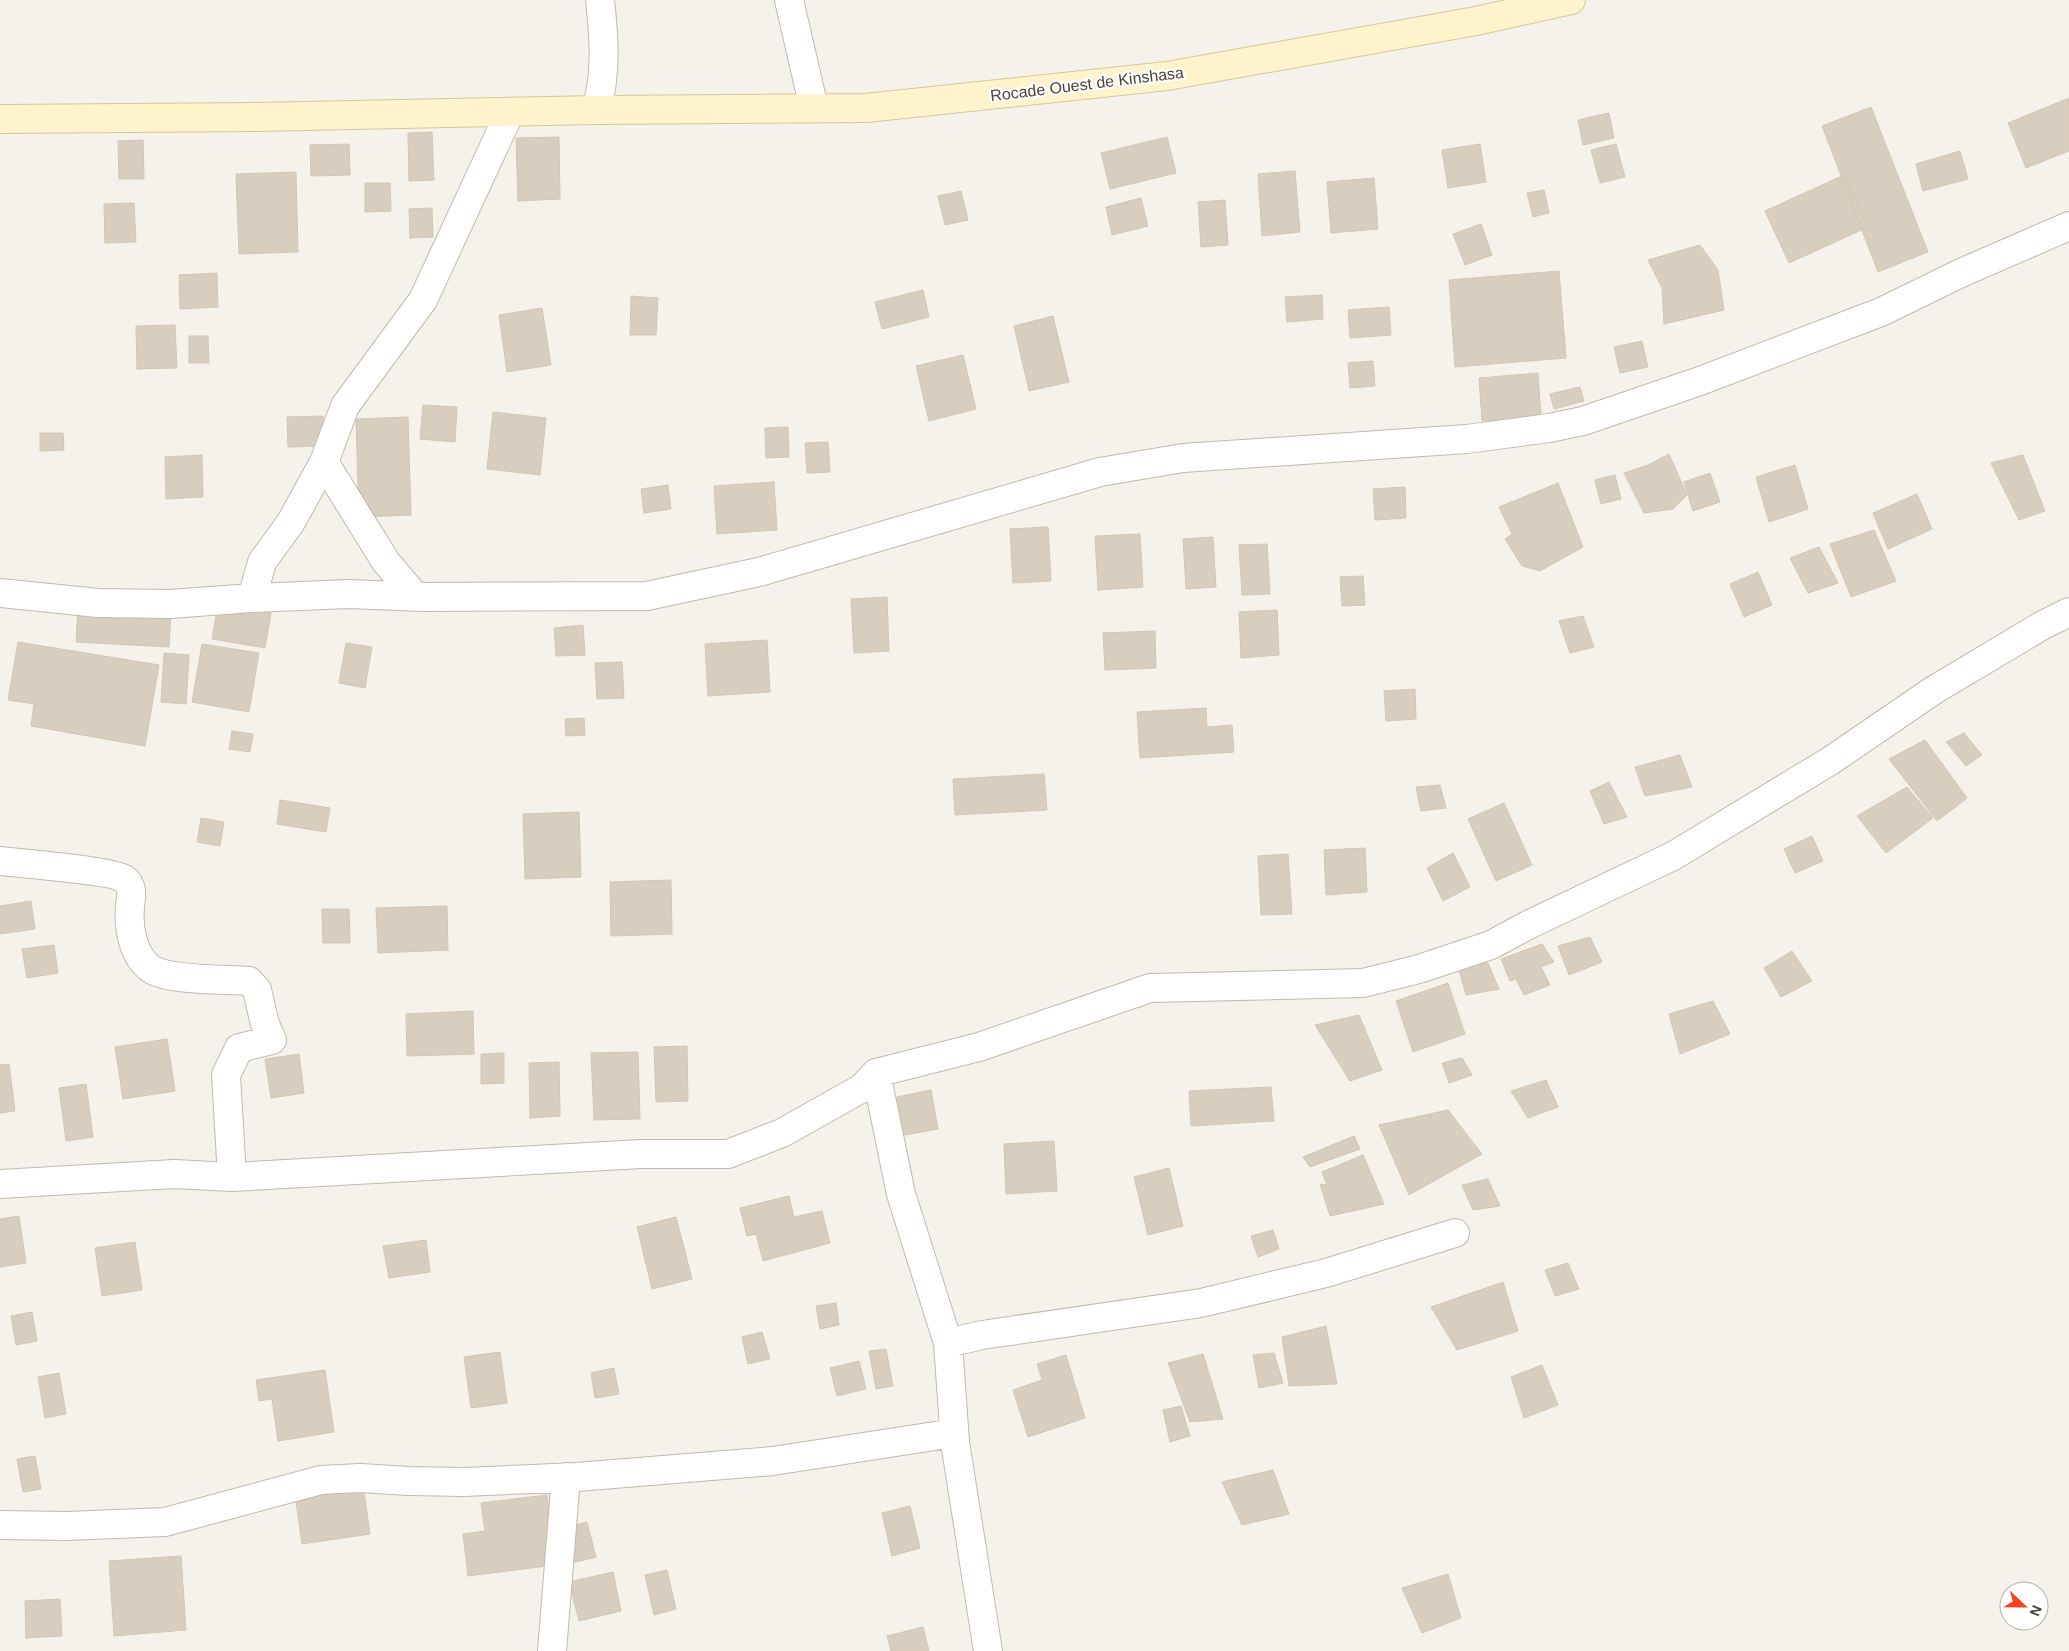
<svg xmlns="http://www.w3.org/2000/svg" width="2069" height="1651" font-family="Arial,sans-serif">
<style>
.building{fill:#d7cec0;stroke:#d2c6b3}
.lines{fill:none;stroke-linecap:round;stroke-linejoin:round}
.street-casing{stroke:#c1baad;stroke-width:30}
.secondary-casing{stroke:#d5c79a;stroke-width:30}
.street{stroke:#fff;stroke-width:28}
.secondary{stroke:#fff3cb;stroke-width:28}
.labels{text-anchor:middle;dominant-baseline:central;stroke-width:4.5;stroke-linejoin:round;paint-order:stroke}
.street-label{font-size:16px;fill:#4a4338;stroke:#fff}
</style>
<rect width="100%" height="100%" fill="#f5f2eb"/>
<path class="building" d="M 2069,98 L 2069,151 L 2026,168 L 2008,123 Z
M 1871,107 L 1928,252 L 1878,272 L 1822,126 Z
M 1609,113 L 1614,138 L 1583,145 L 1578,120 Z
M 432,132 L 434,180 L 409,181 L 408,133 Z
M 559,137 L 560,199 L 518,201 L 516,138 Z
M 1167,137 L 1176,173 L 1110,189 L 1101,153 Z
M 143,140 L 144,179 L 119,179 L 118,141 Z
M 349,144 L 350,175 L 311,176 L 310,145 Z
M 1480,144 L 1486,182 L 1448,188 L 1442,150 Z
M 1616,144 L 1625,177 L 1600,183 L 1591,150 Z
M 1960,151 L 1968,179 L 1923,191 L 1916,164 Z
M 1295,171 L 1300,232 L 1262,236 L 1258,174 Z
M 296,172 L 298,252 L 239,254 L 236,174 Z
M 1844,175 L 1868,227 L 1789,263 L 1765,211 Z
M 1374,178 L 1378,229 L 1331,233 L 1327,182 Z
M 365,183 L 390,183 L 391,211 L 365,212 Z
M 1544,190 L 1549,213 L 1533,217 L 1527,193 Z
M 961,191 L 968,220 L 945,225 L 938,196 Z
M 1141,198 L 1148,226 L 1112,235 L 1106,207 Z
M 1225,200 L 1228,245 L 1201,247 L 1198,202 Z
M 134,203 L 136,242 L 105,243 L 104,204 Z
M 432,208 L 433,237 L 410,238 L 409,209 Z
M 1481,224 L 1492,255 L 1465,265 L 1453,234 Z
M 1700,245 L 1718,270 L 1724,310 L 1664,324 L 1662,288 L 1648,260 Z
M 1559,271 L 1566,358 L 1455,367 L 1449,280 Z
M 217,273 L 218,307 L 180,309 L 179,275 Z
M 923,290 L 929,317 L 882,329 L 875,302 Z
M 1322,295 L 1323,319 L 1287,322 L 1285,297 Z
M 631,296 L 658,298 L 656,335 L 630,335 Z
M 1389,307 L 1391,335 L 1350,338 L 1348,310 Z
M 542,308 L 551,365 L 507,372 L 499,315 Z
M 1053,316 L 1069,382 L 1029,391 L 1014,326 Z
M 175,325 L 177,368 L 137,369 L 136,326 Z
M 189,336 L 208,336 L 209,363 L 189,363 Z
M 1642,341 L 1648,367 L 1620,373 L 1614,347 Z
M 963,355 L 976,409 L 929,421 L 916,366 Z
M 1373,361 L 1375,386 L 1350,388 L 1348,363 Z
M 1538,373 L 1541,417 L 1482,421 L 1479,378 Z
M 1580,387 L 1584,401 L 1554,409 L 1550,394 Z
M 423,405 L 457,407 L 455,442 L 420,439 Z
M 493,412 L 546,418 L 540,475 L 487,469 Z
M 323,416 L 324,446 L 288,447 L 287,417 Z
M 408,417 L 411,515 L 359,517 L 356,419 Z
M 788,427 L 789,457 L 766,458 L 765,428 Z
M 40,433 L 63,433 L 64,450 L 40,451 Z
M 828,442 L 830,472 L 807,473 L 805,443 Z
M 1669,454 L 1687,495 L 1673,509 L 1644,513 L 1624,473 L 1648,465 Z
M 202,455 L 203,497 L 166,499 L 165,457 Z
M 2023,455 L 2045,511 L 2019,520 L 1991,463 Z
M 1795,465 L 1808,509 L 1769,522 L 1756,477 Z
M 1710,473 L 1720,502 L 1693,511 L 1684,482 Z
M 1615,475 L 1621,499 L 1601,504 L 1595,480 Z
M 774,482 L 777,530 L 717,534 L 714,486 Z
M 1558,483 L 1583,547 L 1540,571 L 1522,566 L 1505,539 L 1512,534 L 1499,507 Z
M 668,485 L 671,509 L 644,513 L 641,489 Z
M 1405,487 L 1406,518 L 1375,520 L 1373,489 Z
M 1917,494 L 1932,529 L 1888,549 L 1873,513 Z
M 1048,527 L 1051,581 L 1013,583 L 1010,529 Z
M 1874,530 L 1896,581 L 1851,597 L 1830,544 Z
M 1140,534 L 1143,587 L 1098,590 L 1095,536 Z
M 1213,537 L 1216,587 L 1186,589 L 1183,539 Z
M 1267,544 L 1270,594 L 1242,595 L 1239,545 Z
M 1819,547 L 1838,583 L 1808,593 L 1790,558 Z
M 1758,572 L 1772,605 L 1744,617 L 1730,584 Z
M 1363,576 L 1365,605 L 1342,606 L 1340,577 Z
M 887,597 L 889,651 L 854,653 L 851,599 Z
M 218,604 L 271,613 L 265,648 L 212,639 Z
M 78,607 L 171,612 L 169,647 L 76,642 Z
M 1277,610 L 1279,655 L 1241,658 L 1239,612 Z
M 1583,616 L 1594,647 L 1570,653 L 1559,621 Z
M 583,625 L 585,655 L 556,656 L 554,628 Z
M 1155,631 L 1156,668 L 1105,670 L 1103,633 Z
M 767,640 L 770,692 L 708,696 L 705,644 Z
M 18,642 L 159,665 L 145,746 L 31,726 L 34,704 L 8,700 Z
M 346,643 L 372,647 L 365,688 L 339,683 Z
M 202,644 L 259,653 L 249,712 L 192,702 Z
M 164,653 L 189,655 L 186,704 L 161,702 Z
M 622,662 L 624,698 L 597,699 L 595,663 Z
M 1415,689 L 1416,719 L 1386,721 L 1384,691 Z
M 1206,708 L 1207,727 L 1232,725 L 1234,752 L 1140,758 L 1137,712 Z
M 584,718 L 585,735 L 566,736 L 565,719 Z
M 232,731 L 253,734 L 250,752 L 229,749 Z
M 1964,733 L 1982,755 L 1966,766 L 1946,742 Z
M 1925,740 L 1967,798 L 1937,821 L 1889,759 Z
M 1680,755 L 1692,787 L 1645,796 L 1635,767 Z
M 1044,774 L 1047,810 L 955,815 L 953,779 Z
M 1609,782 L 1627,817 L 1604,824 L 1590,791 Z
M 1440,785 L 1446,808 L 1421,811 L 1416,787 Z
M 1907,787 L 1933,818 L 1886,853 L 1857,816 Z
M 280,800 L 330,808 L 326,832 L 277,824 Z
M 1504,803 L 1532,865 L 1496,881 L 1468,819 Z
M 579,812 L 581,877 L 525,879 L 523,814 Z
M 201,818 L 224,822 L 220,846 L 197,842 Z
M 1812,836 L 1823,861 L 1795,873 L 1784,849 Z
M 1365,848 L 1367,892 L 1326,895 L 1324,850 Z
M 1453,853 L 1470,887 L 1443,901 L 1427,868 Z
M 1288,854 L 1292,914 L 1261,915 L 1258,856 Z
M 671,880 L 672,934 L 611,936 L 610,882 Z
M 31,901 L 35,929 L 0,934 L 0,906 Z
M 447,906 L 448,950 L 378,953 L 376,908 Z
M 322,909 L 349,909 L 350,943 L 323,943 Z
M 1590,937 L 1602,962 L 1569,975 L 1558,946 Z
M 1542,944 L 1554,962 L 1541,967 L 1550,985 L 1524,995 L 1516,979 L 1510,981 L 1501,959 Z
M 54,945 L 58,973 L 27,978 L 22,949 Z
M 1792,951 L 1812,981 L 1781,997 L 1764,968 Z
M 1488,963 L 1499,989 L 1466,995 L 1459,970 Z
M 1448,983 L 1465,1034 L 1413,1052 L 1396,1001 Z
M 1713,1001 L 1730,1034 L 1680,1054 L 1669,1014 Z
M 473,1011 L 474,1054 L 407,1056 L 406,1014 Z
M 1359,1015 L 1382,1070 L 1350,1081 L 1315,1025 Z
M 167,1039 L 175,1091 L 123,1099 L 115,1047 Z
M 687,1046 L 688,1101 L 656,1102 L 654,1047 Z
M 638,1052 L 640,1119 L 594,1120 L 591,1053 Z
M 504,1053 L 504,1083 L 481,1084 L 481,1054 Z
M 299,1054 L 304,1093 L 271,1098 L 265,1059 Z
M 1462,1058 L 1472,1075 L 1449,1083 L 1442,1063 Z
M 559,1062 L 560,1116 L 530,1118 L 529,1063 Z
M 9,1064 L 15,1111 L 0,1113 L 0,1065 Z
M 1546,1080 L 1558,1107 L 1528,1118 L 1511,1091 Z
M 86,1084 L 93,1137 L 66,1141 L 59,1088 Z
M 1271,1087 L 1274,1121 L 1191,1126 L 1189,1091 Z
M 931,1090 L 938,1129 L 904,1135 L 897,1097 Z
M 1448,1110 L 1482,1154 L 1409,1195 L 1379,1125 Z
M 1354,1136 L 1360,1149 L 1310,1167 L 1303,1157 Z
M 1054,1141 L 1057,1191 L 1006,1194 L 1004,1144 Z
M 1363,1155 L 1384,1204 L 1330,1216 L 1320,1184 L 1327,1185 L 1322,1172 Z
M 1169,1168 L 1183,1226 L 1148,1235 L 1134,1177 Z
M 1488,1179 L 1500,1206 L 1473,1210 L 1462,1185 Z
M 789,1196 L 794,1217 L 822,1211 L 830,1243 L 763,1261 L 756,1234 L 747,1236 L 740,1208 Z
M 19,1216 L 26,1263 L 0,1267 L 0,1219 Z
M 676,1217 L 692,1279 L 652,1289 L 637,1227 Z
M 1273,1230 L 1279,1249 L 1258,1257 L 1251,1236 Z
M 426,1240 L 430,1272 L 389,1278 L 383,1246 Z
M 135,1242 L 142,1290 L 102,1296 L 95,1248 Z
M 1568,1263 L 1579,1289 L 1555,1296 L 1545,1270 Z
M 1503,1282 L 1518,1331 L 1457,1350 L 1431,1307 Z
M 836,1303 L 839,1325 L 820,1329 L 816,1306 Z
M 32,1312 L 37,1341 L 16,1345 L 11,1316 Z
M 1326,1326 L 1337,1384 L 1289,1386 L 1282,1337 Z
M 762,1332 L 770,1359 L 748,1364 L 742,1337 Z
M 886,1349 L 893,1386 L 876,1389 L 869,1351 Z
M 500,1352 L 507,1403 L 471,1408 L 464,1357 Z
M 1274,1353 L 1283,1383 L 1259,1388 L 1253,1355 Z
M 1203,1354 L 1223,1419 L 1190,1422 L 1168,1363 Z
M 1066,1355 L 1085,1418 L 1028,1437 L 1013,1390 L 1042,1380 L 1037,1364 Z
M 859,1361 L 866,1389 L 837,1396 L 830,1368 Z
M 1542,1365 L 1558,1405 L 1524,1418 L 1511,1377 Z
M 614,1368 L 619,1394 L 595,1398 L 591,1373 Z
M 325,1370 L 334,1432 L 278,1441 L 272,1399 L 259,1401 L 256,1380 Z
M 59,1373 L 66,1414 L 45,1418 L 38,1377 Z
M 1181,1406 L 1190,1436 L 1170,1442 L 1163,1410 Z
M 35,1456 L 41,1489 L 23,1492 L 17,1459 Z
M 1273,1470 L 1289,1514 L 1242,1525 L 1222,1482 Z
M 363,1485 L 370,1534 L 302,1544 L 295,1495 Z
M 547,1495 L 555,1565 L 468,1576 L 463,1534 L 485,1531 L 481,1503 Z
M 910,1506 L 920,1548 L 892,1556 L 882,1513 Z
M 587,1522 L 596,1557 L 572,1563 L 563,1528 Z
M 181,1556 L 186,1630 L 114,1636 L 109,1561 Z
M 667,1570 L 676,1609 L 654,1615 L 645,1575 Z
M 613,1572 L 621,1611 L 579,1621 L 569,1582 Z
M 1448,1574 L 1461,1618 L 1422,1633 L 1402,1588 Z
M 60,1599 L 62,1636 L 26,1638 L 25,1601 Z
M 923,1627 L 929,1651 L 891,1651 L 887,1636 Z"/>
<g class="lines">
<g class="street-casing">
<path id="street" d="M 789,0 L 814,108
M 596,110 C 607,74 604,37 600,0
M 324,462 L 386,562 L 415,596
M 0,593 L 98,603 L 170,604 L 252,598 L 348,594 L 424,597 L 647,596 L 759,572 L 1100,472 L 1183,458 L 1467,439 L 1549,428 L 1583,421 L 1700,381 L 1881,312 L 1961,273 L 2069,226
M 252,598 L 262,562 L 291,522 L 324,462 L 345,406 L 423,300 L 510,112
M 0,861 C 19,863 114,871 124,879 C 134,886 131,897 130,907 C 128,928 133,956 151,969 C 169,981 227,979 249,981 L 257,990 L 265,1024 L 272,1040 L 239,1048 L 226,1075 L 232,1177
M 876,1073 L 901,1194 L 948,1343 L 982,1335 L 1201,1303 L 1326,1273 L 1455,1233
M 0,1184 L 174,1174 L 232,1177 L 641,1154 L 728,1154 L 782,1133 L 862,1088 L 876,1073 L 979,1047 L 1150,988 L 1363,983 L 1419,969 L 1491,945 L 1528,925 L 1673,856 L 1830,761 L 1934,690 L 2043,625 L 2069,612
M 948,1343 L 955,1442 L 988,1651
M 0,1525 L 67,1526 L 165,1522 L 321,1480 L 360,1478 L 409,1481 L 464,1482 L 577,1477 L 773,1461 L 954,1433
M 552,1651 L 566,1477"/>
</g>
<g class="secondary-casing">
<path id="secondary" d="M 0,119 L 256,117 L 596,110 L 866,108 L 1167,76 L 1476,21 L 1571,0"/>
</g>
<use href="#street" class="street"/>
<use href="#secondary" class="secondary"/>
</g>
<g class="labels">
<g class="street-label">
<text transform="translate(1087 84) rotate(-7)">Rocade Ouest de Kinshasa</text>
</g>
</g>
<g transform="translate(2024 1606) rotate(112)"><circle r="24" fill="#ffffff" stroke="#b7b4af"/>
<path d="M0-4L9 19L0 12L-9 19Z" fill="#fb401c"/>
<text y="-8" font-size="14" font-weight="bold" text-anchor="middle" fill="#4a4338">N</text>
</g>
</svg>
